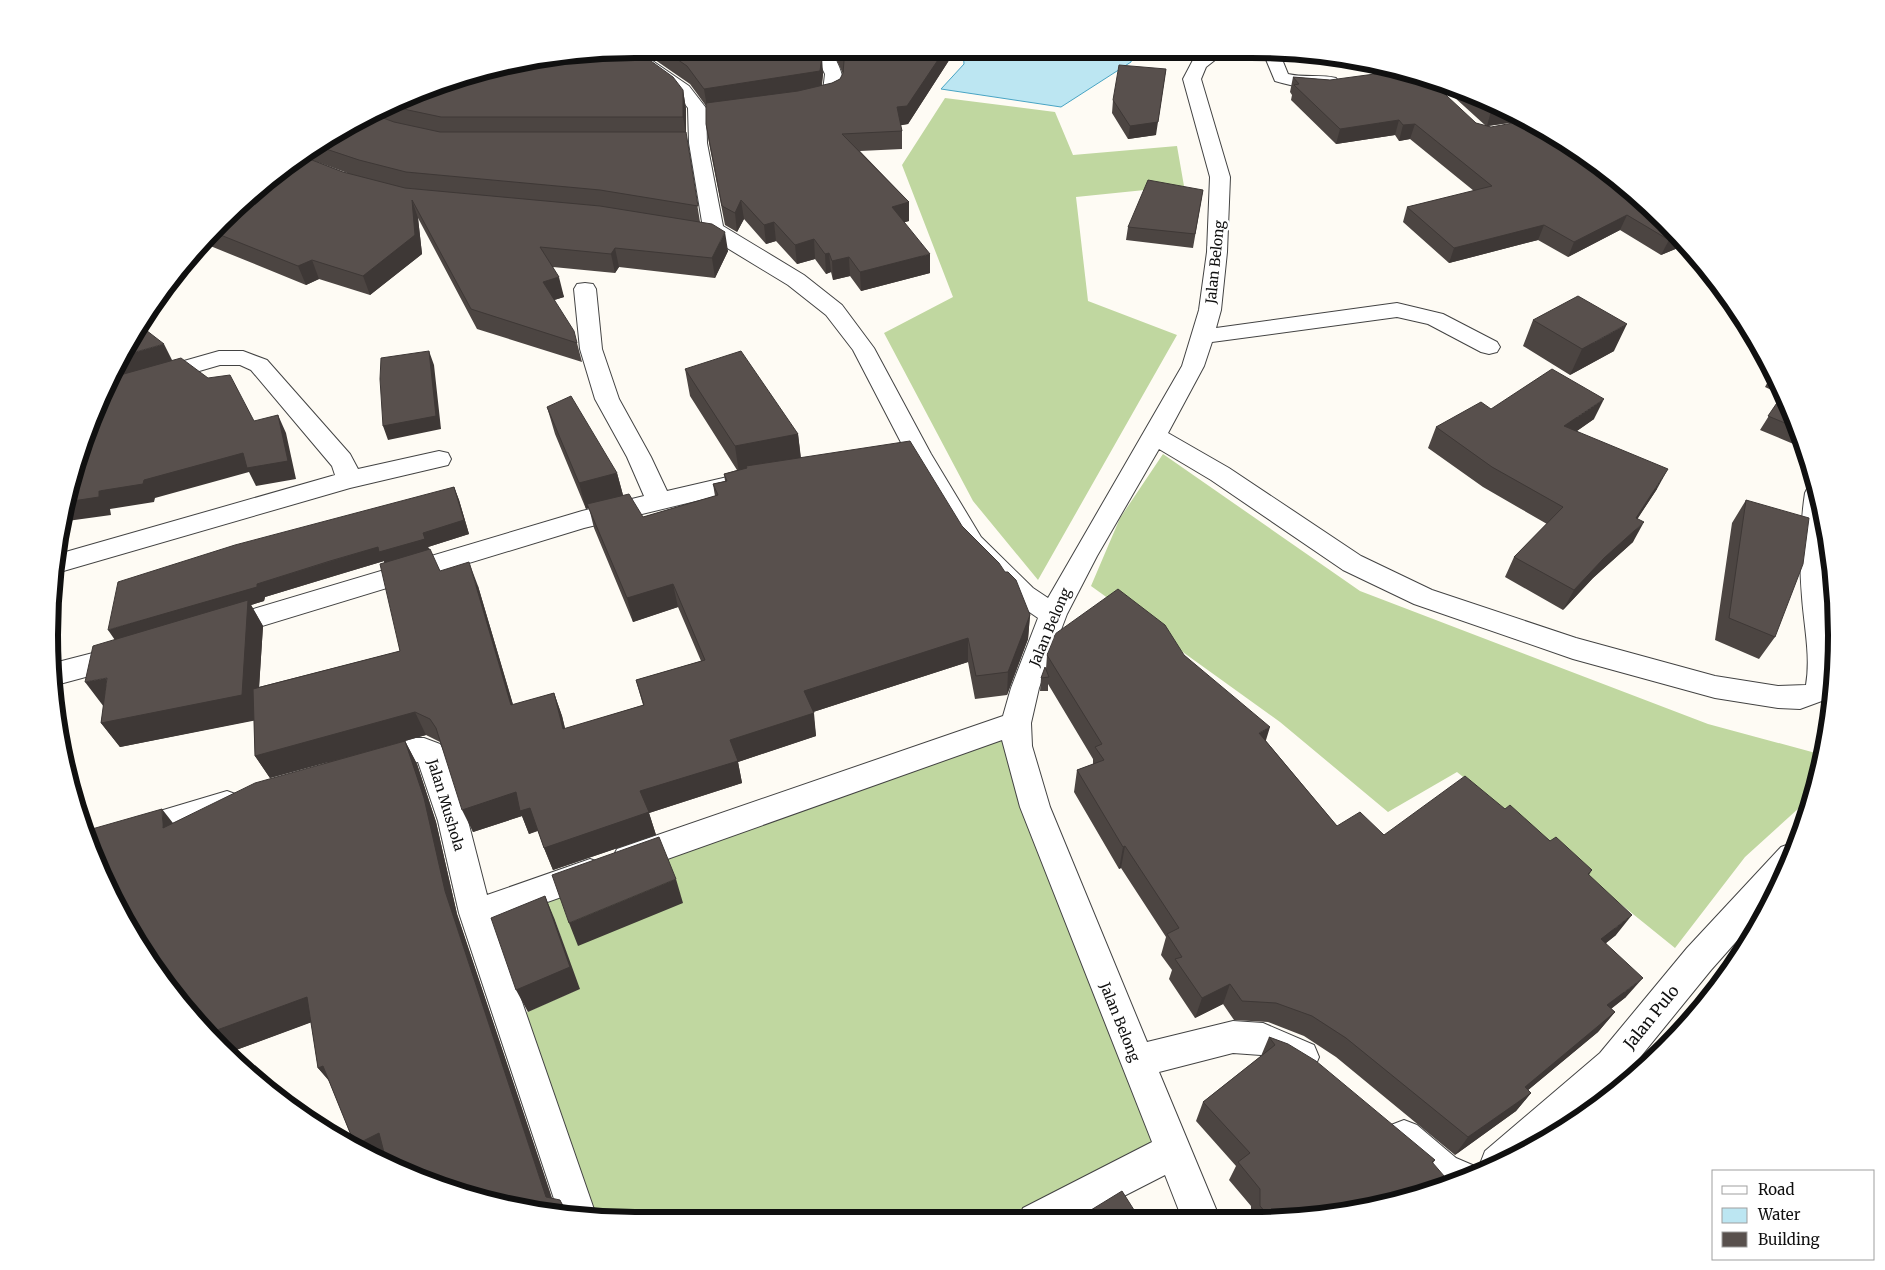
<svg xmlns="http://www.w3.org/2000/svg" width="1885" height="1270" font-family="Merriweather,serif">
<style>
.forest{fill:#c0d7a0;fill-rule:evenodd}
.water{fill:#bce6f2;stroke:#48a4c4}
.lines{fill:none;stroke-linecap:round;stroke-linejoin:round}
.minor-casing{stroke:#434343;stroke-width:2}
.minor{fill:#fff;fill-rule:evenodd}
.wall{fill:#4c4542;fill-rule:evenodd}
.shaded-wall{fill:#3e3836}
.building{fill:#58504d;stroke:#3e3836}
.labels{text-anchor:middle;dominant-baseline:central;stroke-width:5;stroke-linejoin:round;paint-order:stroke}
.street-label{font-size:14px;fill:#101010;stroke:#fff}
.near-street-label{font-size:16px;fill:#101010;stroke:#fff}
.rim{fill:none;stroke:#101010;stroke-width:6}
</style>
<rect width="100%" height="100%" fill="#fefbf4"/>
<path class="forest" d="M 945,98 L 1055,112 L 1073,155 L 1177,146 L 1184,186 L 1076,197 L 1088,301 L 1177,335 L 1038,580 L 973,501 L 884,333 L 953,297 L 902,165 Z
M 1163,454 L 1360,591 L 1708,724 L 1823,755 L 1810,798 L 1745,857 L 1675,948 L 1457,772 L 1388,812 L 1280,722 L 1091,586 L 1120,518 Z
M 1016,723 L 1173,1151 L 1036,1221 L 635,1221 L 579,1216 L 475,913 ZM 555,920 L 579,989 L 518,1016 L 496,945 Z"/>
<path class="water" d="M 1134,50 L 1131,62 L 1061,107 L 941,89 L 964,64 L 963,51 Z"/>
<g class="lines">
<g class="minor-casing">
<path id="minor" d="M 1209,49 L 1229,49 L 1206,67 L 1201,79 L 1230,177 L 1227,252 L 1221,310 L 1216,328 L 1397,303 L 1443,314 L 1497,342 L 1500,347 L 1497,352 L 1489,354 L 1481,352 L 1428,324 L 1397,317 L 1212,342 L 1204,366 L 1168,433 L 1229,468 L 1361,556 L 1432,590 L 1576,638 L 1715,676 L 1778,686 L 1806,685 C 1811,656 1804,626 1802,597 C 1799,562 1800,527 1805,493 L 1808,487 L 1814,485 L 1825,520 L 1827,585 L 1835,648 L 1830,698 L 1800,709 L 1778,708 L 1715,698 L 1573,659 L 1414,604 L 1343,570 L 1211,480 L 1159,449 L 1097,556 L 1067,614 L 1039,688 L 1031,723 L 1032,746 L 1050,807 L 1147,1042 L 1233,1021 L 1263,1023 L 1314,1045 L 1319,1057 L 1314,1069 L 1302,1074 L 1261,1055 L 1233,1053 L 1159,1072 L 1221,1221 L 1183,1221 L 1165,1175 L 1075,1221 L 1017,1221 L 1023,1208 L 1152,1142 L 1020,807 L 1002,740 L 628,873 L 617,869 L 612,859 L 617,849 L 1003,716 L 1011,688 L 1038,618 L 1015,602 L 963,549 L 907,454 L 853,350 L 826,315 L 788,285 L 714,240 L 703,228 L 689,143 L 688,108 L 677,94 L 621,53 L 641,53 L 689,86 L 706,108 L 707,143 L 723,226 L 804,275 L 842,305 L 874,348 L 931,454 L 981,537 L 1033,588 L 1048,598 L 1182,366 L 1199,310 L 1207,252 L 1210,177 L 1183,79 L 1193,60 Z
M 1262,50 L 1279,52 L 1288,74 C 1305,78 1320,74 1336,78 L 1339,82 L 1336,86 C 1315,91 1295,87 1275,81 Z
M 814,52 L 832,52 C 839,66 849,83 838,98 L 808,106 L 802,105 L 799,101 L 802,97 L 823,91 L 825,74 Z
M 585,283 L 593,284 L 596,289 L 602,349 L 619,399 L 651,457 L 667,491 L 749,472 L 758,474 L 761,480 L 758,486 L 584,528 L 223,638 L 213,635 L 209,628 L 213,621 L 582,511 L 644,496 L 627,457 L 595,399 L 580,349 L 574,289 L 577,284 Z
M 219,351 L 243,351 L 267,360 L 350,454 L 358,469 L 439,451 L 448,453 L 451,459 L 448,465 L 350,488 L 53,574 L 55,555 L 335,475 L 332,466 L 251,370 L 240,365 L 220,365 L 113,396 L 101,397 L 110,382 Z
M 124,645 L 134,648 L 138,656 L 134,664 L 56,685 L 54,663 Z
M 410,738 L 424,738 L 440,744 L 445,752 L 468,821 L 487,895 L 590,859 L 601,863 L 606,873 L 601,883 L 494,921 L 597,1218 L 559,1214 L 459,913 L 438,821 L 418,762 C 399,763 382,777 363,771 L 359,762 L 363,753 Z
M 227,791 L 238,795 L 242,804 L 238,813 L 134,844 L 123,840 L 119,831 L 123,822 Z
M 1792,843 L 1796,845 L 1792,859 L 1765,909 L 1711,970 L 1624,1077 L 1569,1126 L 1483,1172 L 1480,1164 L 1485,1151 L 1600,1053 L 1687,948 L 1781,847 Z
M 1404,1120 L 1417,1125 L 1456,1158 L 1477,1167 L 1480,1174 L 1438,1188 C 1418,1179 1394,1158 1386,1138 L 1391,1125 Z"/>
</g>
<use href="#minor" class="minor"/>
</g>
<path class="wall" d="M 955,51 L 908,124 L 900,125 L 902,131 L 902,149 L 860,151 L 909,202 L 909,221 L 904,222 L 930,273 L 861,291 L 850,276 L 833,280 L 831,272 L 826,274 L 815,259 L 797,264 L 776,241 L 766,244 L 744,219 L 737,232 L 725,225 L 709,143 L 706,124 L 706,106 L 690,84 L 645,53 L 820,52 L 823,74 L 822,86 L 832,83 L 840,79 L 843,74 L 833,52 Z
M 1404,76 L 1476,123 L 1486,126 L 1443,87 L 1510,109 L 1529,120 L 1488,126 L 1664,220 L 1685,245 L 1661,255 L 1620,230 L 1568,257 L 1538,240 L 1449,263 L 1403,222 L 1407,207 L 1474,191 L 1410,139 L 1399,141 L 1395,135 L 1336,144 L 1291,100 L 1292,95 L 1290,92 L 1293,77 L 1330,80 Z
M 447,80 L 683,90 L 686,109 L 686,135 L 700,222 L 728,251 L 715,278 L 619,267 L 615,273 L 553,267 L 564,297 L 554,300 L 577,343 L 582,362 L 477,329 L 418,218 L 422,254 L 370,295 L 319,279 L 306,285 L 203,243 L 248,194 L 309,148 ZM 312,160 L 350,174 L 343,172 Z
M 1113,100 L 1156,135 L 1128,139 L 1112,113 Z
M 1203,190 L 1193,248 L 1126,240 L 1128,227 Z
M 1533,320 L 1614,351 L 1570,375 L 1523,346 Z
M 685,369 L 798,434 L 801,458 L 962,526 L 1030,615 L 1028,639 L 1007,695 L 975,699 L 968,662 L 813,712 L 816,736 L 738,762 L 742,783 L 649,813 L 656,835 L 553,870 L 544,848 L 538,831 L 529,834 L 522,816 L 473,832 L 440,742 L 426,735 L 405,741 L 417,764 L 436,822 L 457,914 L 552,1198 L 570,1215 L 385,1156 L 376,1161 L 360,1151 L 355,1145 L 329,1081 L 318,1068 L 311,1022 L 236,1050 L 242,1068 L 221,1050 L 173,823 L 328,762 L 270,778 L 255,756 L 254,720 L 120,747 L 101,723 L 114,640 L 454,487 L 459,500 L 469,534 L 428,547 L 440,571 L 478,586 L 513,705 L 554,693 L 562,716 L 565,729 L 643,705 L 636,680 L 701,661 L 678,607 L 633,622 L 594,528 L 589,508 L 586,509 L 555,434 L 547,407 L 617,473 L 623,495 L 643,517 L 715,496 L 713,484 L 725,481 L 724,474 L 737,470 L 690,396 ZM 384,561 L 400,651 L 259,687 L 263,626 L 251,605 L 264,601 L 265,597 Z
M 1772,374 L 1792,410 L 1803,448 L 1760,430 L 1782,395 L 1765,387 Z
M 1491,409 L 1594,419 L 1577,431 L 1657,489 L 1637,519 L 1633,542 L 1593,578 L 1563,610 L 1505,577 L 1514,557 L 1547,524 L 1483,487 L 1428,448 L 1436,427 Z
M 1746,500 L 1775,637 L 1759,659 L 1715,640 L 1732,523 Z
M 1833,597 L 1834,610 L 1831,599 Z
M 1047,655 L 1184,655 L 1266,741 L 1337,826 L 1384,835 L 1505,809 L 1592,870 L 1589,875 L 1616,935 L 1606,943 L 1626,997 L 1611,1009 L 1615,1012 L 1598,1032 L 1528,1090 L 1531,1093 L 1516,1111 L 1455,1155 L 1336,1057 L 1304,1036 L 1268,1022 L 1234,1020 L 1223,1004 L 1195,1018 L 1169,979 L 1172,970 L 1161,955 L 1166,937 L 1121,868 L 1119,869 L 1074,792 L 1077,770 L 1093,764 L 1093,759 L 1048,684 L 1048,691 L 1040,691 L 1041,678 L 1046,669 Z
M 1269,1037 L 1435,1160 L 1433,1163 L 1365,1210 L 1251,1221 L 1251,1206 L 1229,1180 L 1236,1166 L 1196,1121 L 1203,1102 L 1261,1056 Z"/>
<path class="shaded-wall" d="M 944,51 L 955,51 L 908,124 L 897,126 L 897,107 Z
M 822,56 L 823,74 L 821,89 L 707,107 L 704,89 Z
M 1166,69 L 1156,135 L 1128,139 L 1130,126 Z
M 683,90 L 686,109 L 686,135 L 683,117 Z
M 1508,109 L 1529,120 L 1487,126 L 1491,111 Z
M 1399,120 L 1395,135 L 1336,144 L 1340,129 Z
M 1415,124 L 1410,139 L 1399,141 L 1403,125 Z
M 412,200 L 418,218 L 422,254 L 370,295 L 363,276 Z
M 741,200 L 744,219 L 737,232 L 735,213 Z
M 909,202 L 909,221 L 892,226 L 892,207 Z
M 1627,215 L 1620,230 L 1568,257 L 1574,242 Z
M 774,222 L 776,241 L 766,244 L 764,225 Z
M 1544,225 L 1538,240 L 1449,263 L 1454,248 Z
M 725,232 L 728,251 L 715,278 L 712,258 Z
M 1677,236 L 1685,245 L 1661,255 L 1669,240 Z
M 814,239 L 815,259 L 797,264 L 795,245 Z
M 615,248 L 619,267 L 615,273 L 611,254 Z
M 829,253 L 831,272 L 826,274 L 825,254 Z
M 930,254 L 930,273 L 861,291 L 860,272 Z
M 849,257 L 850,276 L 833,280 L 832,261 Z
M 312,260 L 319,279 L 306,285 L 298,266 Z
M 559,277 L 564,297 L 548,302 L 543,282 Z
M 1627,324 L 1614,351 L 1570,375 L 1582,349 Z
M 164,344 L 173,362 L 111,380 L 125,355 Z
M 429,351 L 434,365 L 441,429 L 388,440 L 383,426 Z
M 1604,399 L 1594,419 L 1555,446 L 1564,426 Z
M 278,415 L 286,433 L 296,479 L 256,486 L 249,472 L 155,498 L 154,502 L 110,509 L 111,515 L 60,522 L 66,502 L 99,491 Z
M 798,434 L 801,461 L 747,468 L 746,466 L 747,471 L 739,473 L 735,446 Z
M 1668,469 L 1657,489 L 1625,538 L 1636,518 Z
M 617,473 L 624,499 L 587,504 L 589,508 L 586,509 L 579,483 Z
M 454,487 L 459,500 L 469,534 L 428,547 L 431,552 L 385,565 L 384,561 L 337,575 L 265,597 L 264,601 L 251,605 L 263,626 L 257,720 L 120,747 L 101,723 L 117,643 L 108,630 L 423,533 Z
M 1644,522 L 1633,542 L 1593,578 L 1563,610 L 1574,590 L 1604,558 Z
M 469,562 L 478,586 L 520,728 L 511,705 Z
M 673,584 L 678,607 L 633,622 L 627,598 Z
M 1030,615 L 1028,639 L 1007,695 L 1008,672 Z
M 968,638 L 968,662 L 807,714 L 804,691 Z
M 107,678 L 104,707 L 85,682 Z
M 554,693 L 562,716 L 571,752 L 563,729 Z
M 415,712 L 426,735 L 405,741 L 417,764 L 436,822 L 457,914 L 557,1214 L 546,1197 L 445,891 L 405,741 L 270,778 L 255,756 Z
M 814,713 L 816,736 L 738,762 L 742,783 L 649,813 L 656,835 L 553,870 L 544,848 L 640,791 L 730,740 Z
M 1270,727 L 1263,750 L 1259,733 Z
M 516,792 L 530,808 L 539,830 L 529,834 L 522,816 L 473,832 L 462,810 Z
M 162,809 L 180,832 L 163,828 Z
M 1125,846 L 1121,868 L 1119,869 L 1123,847 Z
M 676,879 L 683,903 L 578,946 L 569,923 Z
M 545,896 L 555,920 L 580,989 L 528,1012 L 516,990 Z
M 1632,915 L 1616,935 L 1586,959 L 1601,939 Z
M 1643,978 L 1626,997 L 1591,1024 L 1607,1005 Z
M 1230,984 L 1223,1004 L 1195,1018 L 1202,998 Z
M 307,997 L 323,1018 L 236,1050 L 242,1068 L 225,1053 L 217,1030 Z
M 1615,1012 L 1598,1032 L 1510,1105 L 1525,1087 Z
M 323,1066 L 335,1087 L 318,1068 Z
M 1531,1093 L 1516,1111 L 1455,1155 L 1468,1137 Z
M 379,1133 L 394,1151 L 376,1161 L 360,1151 L 355,1145 Z
M 560,1200 L 570,1215 L 566,1214 Z"/>
<path class="building" d="M 944,51 L 907,106 L 897,107 L 902,131 L 842,134 L 909,202 L 892,207 L 930,254 L 860,272 L 849,257 L 832,261 L 829,253 L 825,254 L 814,239 L 795,245 L 774,222 L 764,225 L 741,200 L 735,213 L 722,206 L 706,124 L 706,103 L 798,91 L 832,83 L 840,79 L 843,73 L 844,61 L 840,52 Z
M 820,52 L 822,56 L 820,71 L 704,89 L 687,66 L 668,53 Z
M 640,53 L 673,77 L 683,90 L 683,117 L 441,117 L 408,110 L 395,105 L 447,80 L 558,54 Z
M 1119,65 L 1166,69 L 1158,122 L 1130,126 L 1113,100 Z
M 1397,71 L 1401,72 L 1404,76 L 1409,75 L 1433,83 L 1476,123 L 1491,127 L 1529,120 L 1576,148 L 1664,220 L 1677,236 L 1669,240 L 1627,215 L 1574,242 L 1544,225 L 1454,248 L 1407,207 L 1492,186 L 1415,124 L 1403,125 L 1399,120 L 1340,129 L 1294,85 L 1299,84 L 1293,77 L 1330,80 Z
M 1477,98 L 1508,109 L 1491,111 Z
M 375,115 L 394,122 L 440,132 L 686,132 L 698,206 L 600,190 L 406,172 L 359,160 L 314,145 Z
M 299,155 L 343,172 L 405,188 L 600,206 L 712,224 L 725,232 L 712,258 L 615,248 L 611,254 L 540,247 L 559,277 L 543,282 L 574,331 L 577,343 L 471,309 L 412,200 L 415,235 L 363,276 L 312,260 L 298,266 L 213,232 L 248,194 Z
M 1148,180 L 1203,190 L 1195,234 L 1128,227 Z
M 1578,296 L 1627,324 L 1582,349 L 1533,320 Z
M 142,327 L 164,344 L 125,355 Z
M 429,351 L 436,416 L 383,426 L 380,379 L 381,358 Z
M 741,351 L 798,434 L 735,446 L 685,369 Z
M 181,358 L 208,378 L 230,375 L 254,421 L 278,415 L 288,461 L 247,468 L 243,453 L 144,480 L 143,484 L 99,491 L 99,497 L 66,502 L 93,411 L 113,377 Z
M 1552,369 L 1604,399 L 1564,426 L 1668,469 L 1636,518 L 1644,522 L 1604,558 L 1574,590 L 1514,557 L 1563,507 L 1492,467 L 1436,427 L 1481,402 L 1491,409 Z
M 1783,394 L 1792,410 L 1797,428 L 1768,416 Z
M 571,396 L 617,473 L 579,483 L 547,407 Z
M 910,441 L 962,526 L 999,563 L 1005,572 L 1008,572 L 1016,580 L 1030,615 L 1008,672 L 976,676 L 968,638 L 804,691 L 814,713 L 730,740 L 738,761 L 640,791 L 649,812 L 544,848 L 530,808 L 520,811 L 516,792 L 462,810 L 436,728 L 430,719 L 415,712 L 255,756 L 253,689 L 400,651 L 380,564 L 430,549 L 440,571 L 469,562 L 511,705 L 554,693 L 563,729 L 644,705 L 636,680 L 705,660 L 673,584 L 627,598 L 587,504 L 629,494 L 643,517 L 718,495 L 713,484 L 727,481 L 724,474 L 747,468 L 746,466 Z
M 454,487 L 464,520 L 423,533 L 425,539 L 379,552 L 378,547 L 330,561 L 257,584 L 257,587 L 108,630 L 118,582 L 235,545 Z
M 1746,500 L 1809,518 L 1803,564 L 1775,637 L 1729,618 Z
M 1118,589 L 1165,625 L 1184,655 L 1270,727 L 1259,733 L 1337,826 L 1360,812 L 1384,835 L 1465,776 L 1505,809 L 1510,805 L 1550,841 L 1556,837 L 1592,870 L 1588,874 L 1632,915 L 1601,939 L 1643,978 L 1607,1005 L 1615,1012 L 1525,1087 L 1531,1093 L 1468,1137 L 1346,1038 L 1312,1016 L 1276,1003 L 1242,1001 L 1230,984 L 1202,998 L 1175,959 L 1182,957 L 1167,934 L 1179,928 L 1125,846 L 1123,847 L 1077,770 L 1104,760 L 1095,747 L 1102,744 L 1047,655 L 1055,634 Z
M 248,600 L 242,695 L 101,723 L 107,678 L 85,682 L 93,646 Z
M 1045,667 L 1049,677 L 1041,678 Z
M 405,741 L 424,798 L 445,891 L 546,1197 L 560,1200 L 566,1214 L 521,1210 L 387,1164 L 379,1133 L 355,1145 L 323,1066 L 318,1068 L 307,997 L 217,1030 L 225,1053 L 221,1050 L 127,928 L 93,859 L 85,831 L 162,809 L 163,828 L 255,783 Z
M 659,837 L 676,879 L 569,923 L 552,875 Z
M 545,896 L 570,967 L 516,990 L 491,918 Z
M 1269,1037 L 1288,1044 L 1316,1061 L 1435,1160 L 1432,1162 L 1451,1184 L 1365,1210 L 1272,1219 L 1260,1206 L 1260,1189 L 1238,1162 L 1250,1153 L 1203,1102 L 1275,1045 Z
M 1122,1191 L 1141,1221 L 1073,1221 Z
M 1153,1215 L 1157,1221 L 1142,1221 Z"/>
<g class="labels">
<g class="street-label">
<text transform="translate(1215 262) rotate(-84)">Jalan Belong</text>
<text transform="translate(1050 627) rotate(-67)">Jalan Belong</text>
<text transform="translate(446 805) rotate(73)">Jalan Mushola</text>
<text transform="translate(1120 1022) rotate(68)">Jalan Belong</text>
</g>
<g class="near-street-label">
<text transform="translate(1651 1017) rotate(-51)">Jalan Pulo</text>
</g>
</g>
<path d="M0 0H1885V1270H0ZM635 58H1251A577 577 0 0 1 1828 635V635A577 577 0 0 1 1251 1212H635A577 577 0 0 1 58 635V635A577 577 0 0 1 635 58Z" fill="#fff" fill-rule="evenodd"/>
<path class="rim" d="M635 58H1251A577 577 0 0 1 1828 635V635A577 577 0 0 1 1251 1212H635A577 577 0 0 1 58 635V635A577 577 0 0 1 635 58Z"/>
<rect x="1712" y="1170" width="162" height="90" fill="#ffffff" stroke="#9f9f9f"/>
<rect x="1722" y="1186" width="25" height="8" fill="#ffffff" stroke="#9f9f9f"/>
<text x="1758" y="1195" font-size="15" fill="#101010">Road</text>
<rect x="1722" y="1208" width="25" height="15" fill="#bce6f2" stroke="#9f9f9f"/>
<text x="1758" y="1220" font-size="15" fill="#101010">Water</text>
<rect x="1722" y="1232" width="25" height="15" fill="#58504d" stroke="#9f9f9f"/>
<text x="1758" y="1245" font-size="15" fill="#101010">Building</text>
</svg>
